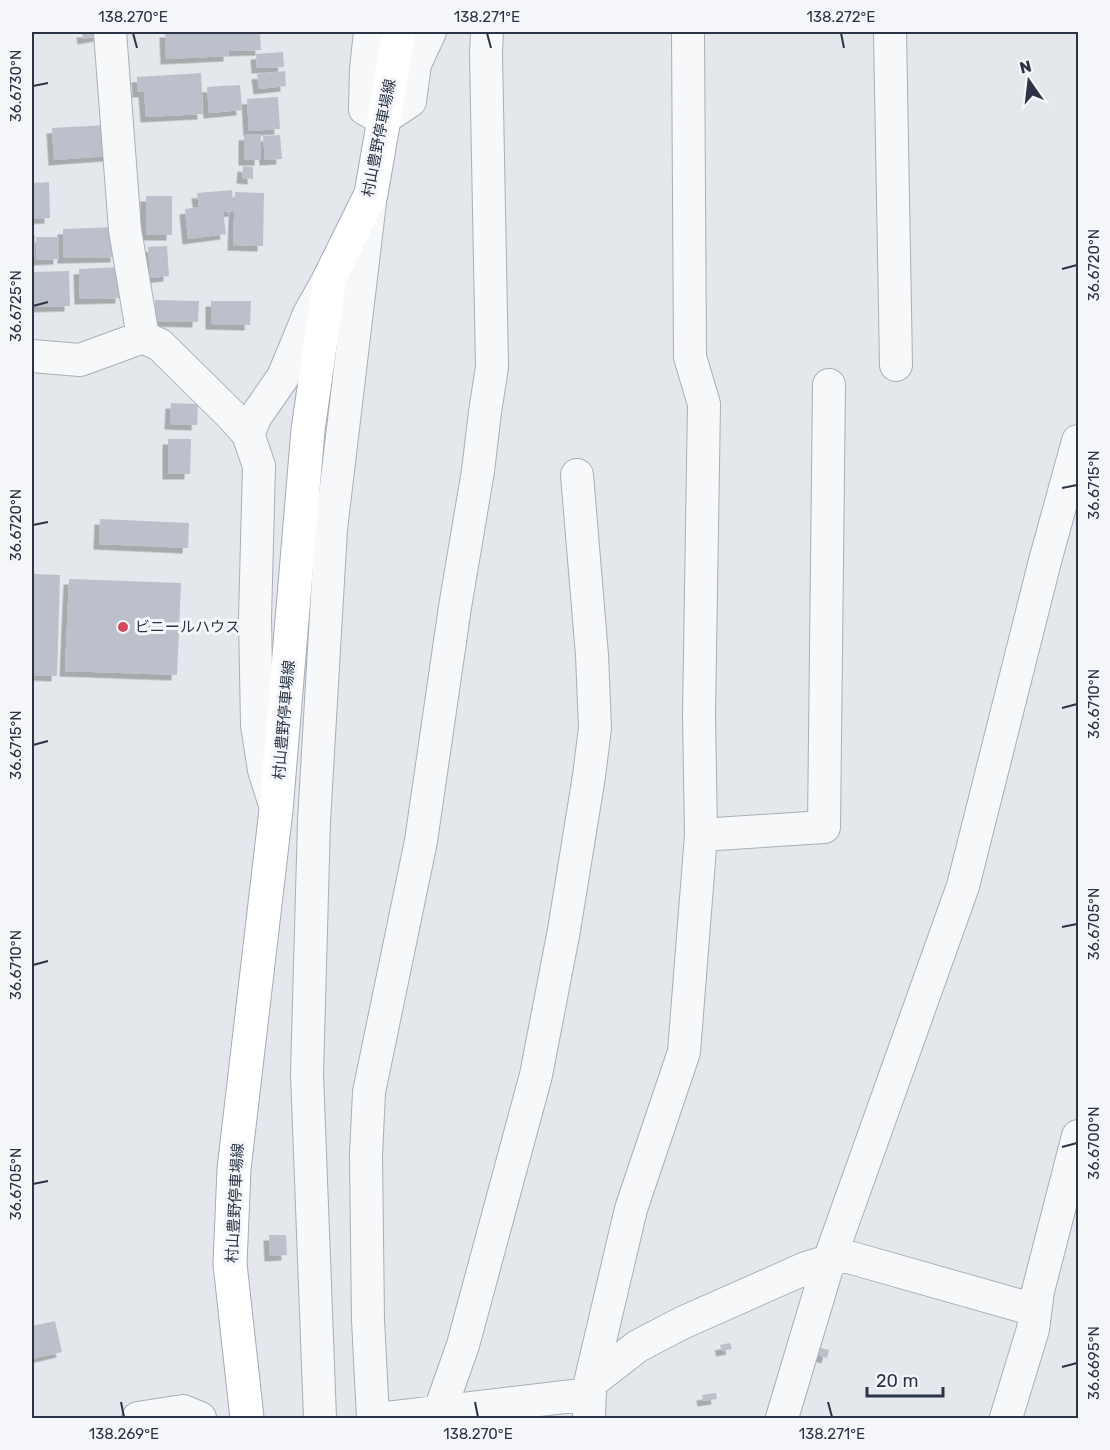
<svg xmlns="http://www.w3.org/2000/svg" width="1110" height="1450" font-family="Rubik,'Noto Sans JP',sans-serif">
<style>
.building{fill:#bbc0ca;filter:url(#shadow)}
.lines{fill:none;stroke-linecap:round;stroke-linejoin:round}
.minor-casing{stroke:#a9aeb7;stroke-width:34}
.major-casing{stroke:#a3abb8;stroke-width:35}
.minor{stroke:#f7f8fa;stroke-width:32}
.major{stroke:#fff;stroke-width:33}
.ticks{fill:none;stroke:#2b3445;stroke-width:2}
.poi-dot{fill:#d1495b;stroke:#f4f6f9;stroke-width:2}
.labels{text-anchor:middle;dominant-baseline:central;stroke-width:6;stroke-linejoin:round;paint-order:stroke}
.street-label{font-size:15px;fill:#2b3445;stroke:#f4f6f9}
.poi-label{font-size:15px;fill:#2b3445;stroke:#f4f6f9;text-anchor:start}
.neatline{fill:none;stroke:#2b3445;stroke-width:2}
.ticks-label{font-size:15px;text-anchor:middle;fill:#2b3445}
</style>
<defs>
<filter id="shadow"><feDropShadow dx="-5.5" dy="5.5" stdDeviation="0" flood-color="#0004"/></filter>
</defs>
<rect width="100%" height="100%" fill="#e4e7ec"/>
<path class="building" d="M 82,32 L 99,32 L 100,36 L 83,39 Z
M 165,32 L 260,32 L 261,50 L 229,51 L 229,56 L 166,59 Z
M 283,52 L 284,67 L 257,68 L 256,54 Z
M 285,71 L 286,86 L 259,89 L 257,74 Z
M 201,73 L 203,114 L 146,117 L 144,92 L 138,92 L 137,77 Z
M 240,85 L 242,110 L 209,113 L 207,87 Z
M 278,97 L 280,129 L 249,131 L 247,99 Z
M 107,125 L 109,156 L 54,160 L 52,128 Z
M 261,134 L 260,160 L 244,160 L 244,135 Z
M 280,135 L 282,159 L 265,160 L 263,136 Z
M 243,166 L 253,167 L 253,179 L 242,178 Z
M 49,182 L 50,218 L 32,219 L 32,183 Z
M 232,190 L 234,211 L 223,212 L 226,234 L 188,239 L 185,209 L 199,207 L 197,193 Z
M 235,192 L 264,193 L 263,246 L 233,245 Z
M 146,196 L 172,196 L 172,235 L 146,235 Z
M 116,227 L 116,257 L 63,258 L 63,229 Z
M 32,235 L 35,235 L 34,259 L 32,259 Z
M 36,237 L 59,237 L 59,259 L 37,260 Z
M 167,246 L 169,276 L 150,278 L 148,247 Z
M 120,267 L 121,298 L 80,299 L 79,269 Z
M 69,271 L 70,306 L 32,307 L 32,272 Z
M 155,300 L 199,301 L 198,322 L 155,321 Z
M 211,301 L 251,301 L 250,325 L 211,324 Z
M 171,403 L 198,404 L 197,425 L 170,424 Z
M 168,439 L 191,439 L 190,474 L 168,474 Z
M 100,519 L 189,523 L 188,548 L 99,544 Z
M 34,574 L 60,575 L 57,676 L 32,675 Z
M 69,579 L 181,583 L 177,675 L 65,671 Z
M 269,1235 L 286,1235 L 287,1255 L 270,1256 Z
M 55,1321 L 62,1352 L 32,1359 L 32,1326 Z
M 730,1343 L 732,1349 L 722,1351 L 720,1345 Z
M 812,1346 L 829,1350 L 827,1358 L 810,1353 Z
M 716,1393 L 717,1399 L 703,1401 L 702,1395 Z"/>
<g class="lines">
<g class="minor-casing">
<path id="minor" d="M 110,32 L 125,230 L 143,337
M 370,32 L 366,69 L 365,109 L 383,119 L 410,101 L 415,64 L 430,32
M 890,32 L 896,365
M 32,356 L 80,360 L 143,337 L 160,345 L 231,415 L 248,434 L 259,466 L 255,618 L 257,725 L 264,770 L 275,805
M 248,434 L 256,416 L 283,377 L 309,314 L 328,280
M 701,835 L 824,827 L 829,385
M 590,1383 L 638,1346 L 682,1323 L 806,1268 L 845,1256 L 1035,1310
M 439,1413 L 463,1345 L 536,1075 L 564,930 L 589,776 L 595,728 L 592,655 L 577,475
M 138,1418 L 183,1411 L 200,1418
M 320,1418 L 307,1074 L 314,821 L 331,529 L 370,202
M 373,1418 L 368,1320 L 366,1155 L 369,1092 L 421,841 L 455,607 L 478,471 L 485,412 L 492,367 L 486,53 L 487,32
M 387,1418 L 590,1394
M 589,1418 L 590,1383 L 631,1209 L 684,1052 L 701,835 L 699,715 L 704,404 L 690,357 L 688,32
M 782,1418 L 829,1261 L 963,886 L 1045,561 L 1078,441
M 1006,1418 L 1033,1329 L 1038,1291 L 1078,1136"/>
</g>
<g class="major-casing">
<path id="major" d="M 247,1418 L 230,1264 L 234,1169 L 276,810 L 308,430 L 330,277 L 371,194 L 399,32"/>
</g>
<use href="#minor" class="minor"/>
<use href="#major" class="major"/>
</g>
<path class="ticks" d="M 133,33 L 137,48M 487,33 L 491,48M 841,33 L 844,48M 33,86 L 48,83M 1062,269 L 1077,265M 33,306 L 48,302M 1062,488 L 1077,485M 33,525 L 48,522M 1062,708 L 1077,704M 33,745 L 48,741M 1062,927 L 1077,924M 33,965 L 48,961M 1062,1147 L 1077,1143M 33,1184 L 48,1181M 1062,1367 L 1077,1363M 121,1402 L 124,1417M 475,1402 L 478,1417M 828,1402 L 832,1417"/>
<circle class="poi-dot" cx="123" cy="627" r="6"/>
<g class="labels">
<g class="street-label">
<text transform="translate(379 138) rotate(-79)">村山豊野停車場線</text>
<text transform="translate(284 720) rotate(-85)">村山豊野停車場線</text>
<text transform="translate(235 1203) rotate(-87)">村山豊野停車場線</text>
</g>
<g class="poi-label">
<text x="135" y="627">ビニールハウス</text>
</g>
</g>
<rect width="1110" height="1450" fill="none" stroke="#f4f6f9" stroke-width="66"/>
<g transform="translate(1029 81) rotate(346)" stroke="#f4f6f9" stroke-width="4.5" paint-order="stroke">
<path d="M0-4.5L10 22L0 15L-10 22Z" fill="#2b3445"/>
<text y="-9" font-size="16" font-weight="bold" text-anchor="middle" fill="#2b3445">N</text>
</g>
<path d="M867 1387v9h76v-9" fill="none" stroke="#2b3445" stroke-width="3"/>
<text x="876" y="1387" font-size="18" fill="#2b3445" stroke="#f4f6f9" stroke-width="4.5" paint-order="stroke">20 m</text>
<rect x="33" y="33" width="1044" height="1384" class="neatline"/>
<g class="ticks-label">
<text x="133" y="22">138.270°E</text>
<text x="487" y="22">138.271°E</text>
<text x="841" y="22">138.272°E</text>
<text transform="translate(16 86) rotate(-90)" y="5">36.6730°N</text>
<text transform="translate(1094 265) rotate(-90)" y="5">36.6720°N</text>
<text transform="translate(16 306) rotate(-90)" y="5">36.6725°N</text>
<text transform="translate(1094 485) rotate(-90)" y="5">36.6715°N</text>
<text transform="translate(16 525) rotate(-90)" y="5">36.6720°N</text>
<text transform="translate(1094 704) rotate(-90)" y="5">36.6710°N</text>
<text transform="translate(16 745) rotate(-90)" y="5">36.6715°N</text>
<text transform="translate(1094 924) rotate(-90)" y="5">36.6705°N</text>
<text transform="translate(16 965) rotate(-90)" y="5">36.6710°N</text>
<text transform="translate(1094 1143) rotate(-90)" y="5">36.6700°N</text>
<text transform="translate(16 1184) rotate(-90)" y="5">36.6705°N</text>
<text transform="translate(1094 1363) rotate(-90)" y="5">36.6695°N</text>
<text x="124" y="1439">138.269°E</text>
<text x="478" y="1439">138.270°E</text>
<text x="832" y="1439">138.271°E</text>
</g>
</svg>
